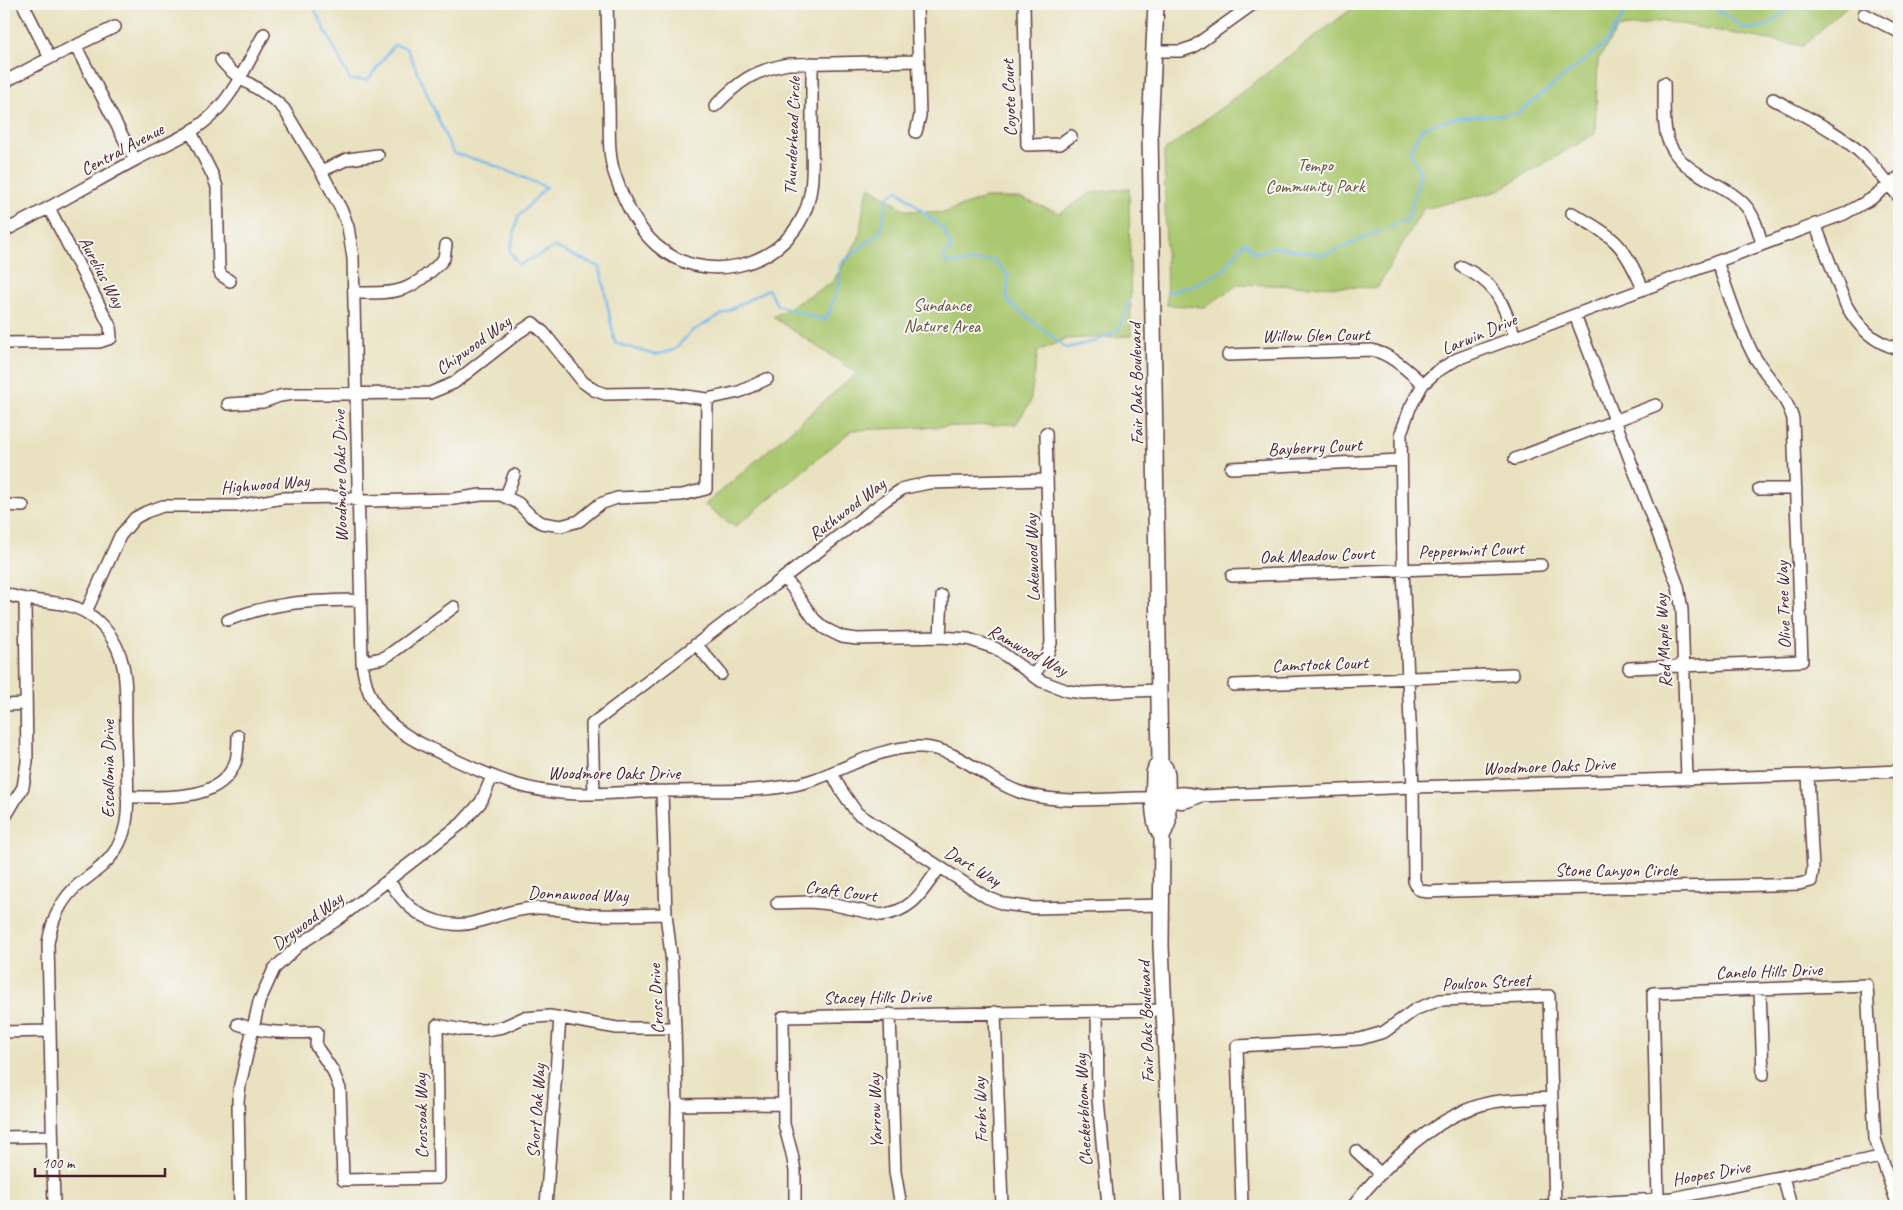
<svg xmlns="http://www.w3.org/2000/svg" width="1903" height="1210" font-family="Caveat,sans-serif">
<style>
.green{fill:#aac870;stroke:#7a744e}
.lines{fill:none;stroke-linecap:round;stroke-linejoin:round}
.stream{stroke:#78b9ed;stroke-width:2.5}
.minor-casing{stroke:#623c41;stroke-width:14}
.major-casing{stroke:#623c41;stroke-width:18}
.minor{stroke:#fff;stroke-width:11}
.major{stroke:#fff;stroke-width:15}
.labels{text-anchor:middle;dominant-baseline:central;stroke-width:4;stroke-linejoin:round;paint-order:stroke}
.street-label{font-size:18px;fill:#4a1f2b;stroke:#f6f6f2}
.park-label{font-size:18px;fill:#675240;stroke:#f6f6f2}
</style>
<rect width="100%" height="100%" fill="#f6f6f2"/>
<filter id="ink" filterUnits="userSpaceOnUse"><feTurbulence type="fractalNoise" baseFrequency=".02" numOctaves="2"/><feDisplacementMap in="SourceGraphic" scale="10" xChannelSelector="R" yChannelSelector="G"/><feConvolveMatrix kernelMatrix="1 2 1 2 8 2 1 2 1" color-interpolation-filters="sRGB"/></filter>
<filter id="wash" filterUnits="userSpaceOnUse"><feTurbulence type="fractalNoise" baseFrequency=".0096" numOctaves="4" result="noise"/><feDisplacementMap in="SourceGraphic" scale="20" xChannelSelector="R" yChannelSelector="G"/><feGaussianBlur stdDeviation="1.12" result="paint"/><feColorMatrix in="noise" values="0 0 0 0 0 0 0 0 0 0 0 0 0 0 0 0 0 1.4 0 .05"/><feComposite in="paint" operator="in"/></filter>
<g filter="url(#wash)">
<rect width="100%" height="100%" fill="#e9e2c0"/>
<path class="green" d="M 1358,4 L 1849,4 L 1803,46 L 1663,21 L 1617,29 L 1598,60 L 1595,134 L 1495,192 L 1423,209 L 1377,288 L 1239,284 L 1205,307 L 1167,305 L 1164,151 Z
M 870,187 L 905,210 L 943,213 L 984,198 L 1020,198 L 1060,213 L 1091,193 L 1129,188 L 1131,336 L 1066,339 L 1038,351 L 1030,403 L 1016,424 L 852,430 L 735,527 L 705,505 L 857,373 L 773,317 L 833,282 L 859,238 L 865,198 Z"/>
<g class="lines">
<path class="stream" d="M 312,4 L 350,80 L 368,80 L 394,45 L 407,48 L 453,153 L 488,163 L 546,187 L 518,217 L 510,251 L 519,265 L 555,247 L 600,267 L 615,343 L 655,355 L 674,350 L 692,331 L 768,289 L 777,305 L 817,318 L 826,320 L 840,282 L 840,264 L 880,232 L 888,197 L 898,190 L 945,231 L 951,249 L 944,257 L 946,264 L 993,260 L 1008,275 L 1007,301 L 1066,348 L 1096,341 L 1118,330 L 1130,302
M 1709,4 L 1745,29 L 1767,26 L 1774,21
M 1775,19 L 1795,4
M 1618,24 L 1631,4
M 1477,116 L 1517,114 L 1604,45 L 1617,25
M 1387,228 L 1408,219 L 1420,173 L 1410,150 L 1422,128 L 1458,117 L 1475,116
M 1167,292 L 1193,286 L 1224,270 L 1245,241 L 1256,253 L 1274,247 L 1324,255 L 1381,231"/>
</g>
</g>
<g filter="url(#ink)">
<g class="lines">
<g class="minor-casing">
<path id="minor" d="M 23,4 L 50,58
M 607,4 C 608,38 608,72 609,106 C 610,130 607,155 616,178 C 624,201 637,228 656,245 C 702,286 779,269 804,214 C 815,189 812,162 812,135 C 812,111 812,87 812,63
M 1024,4 L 1027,145 L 1060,144 L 1071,136
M 1864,14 L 1899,32
M 76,47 L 135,160
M 1153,51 L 1181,51 L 1193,47 L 1253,4
M 221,60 C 237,82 266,89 284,109 L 321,171 L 343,213 L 348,227 L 353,258 L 362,662 C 364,681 369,699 382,714 C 399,735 425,746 449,757 C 483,773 516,788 553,792 C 591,797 630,791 668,791 C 708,790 748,793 788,786 C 835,779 873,745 922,747 C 962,749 989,784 1026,794 C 1072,806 1121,796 1167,798 C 1179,806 1189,802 1201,796
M 4,82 L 50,58 L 115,27
M 1664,83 C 1665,101 1662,123 1668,140 C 1681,175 1719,179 1743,203 C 1754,214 1758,229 1762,244
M 1773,99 C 1804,116 1838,131 1864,156 C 1877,169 1887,183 1899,197
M 715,106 C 739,81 753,71 788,64 L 918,61
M 191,132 L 213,176 L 217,187 L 219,270 L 221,275 L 230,281
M 916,132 L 920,116 L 917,4
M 321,171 L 348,159 L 378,155
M 1572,213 C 1615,238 1623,242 1643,289
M 1815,224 L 1846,305 C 1859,328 1874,343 1899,349
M 4,231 C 48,209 91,184 135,160 C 163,145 194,135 216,111 C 237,89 249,60 264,34
M 1462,267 C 1499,285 1501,301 1515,336
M 354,293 C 398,293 408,294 441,262 L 444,258 L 446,245
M 1575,315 L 1678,586 L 1682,610 L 1687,780
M 4,343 L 99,342 L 111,338 L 110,326 L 49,208
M 1228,355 L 1372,350 C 1393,355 1408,371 1423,384
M 228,404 L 263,402 L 280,396 L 293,394 L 430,393 L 454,383 L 518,333 L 533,323 L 544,333 L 583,382 L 594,390 L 605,394 L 664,393 L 707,399 L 739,392 L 767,379
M 1515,459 L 1656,405
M 1231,468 L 1401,460
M 1759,489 L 1796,489
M 506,496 L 514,475
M 4,505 L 23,506
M 1232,576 L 1541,565
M 785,578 L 814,619 L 824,628 L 842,637 L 857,639 L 940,637 L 968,639 L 995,648 L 1041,681 L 1068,691 L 1083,693 L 1159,690
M 4,593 C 33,606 67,596 94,618 C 108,630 118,645 122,662 C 128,683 125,706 126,727 C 126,756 129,786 127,815 C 126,827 122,840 115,851 C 106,865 92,874 79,884 C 60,900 52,920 48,943 L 54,1206
M 86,612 L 120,536 L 135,518 L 146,512 L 163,506 L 237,506 L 283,498 L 344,497 L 359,501 L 368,501 L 454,499 L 481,495 L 501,495 L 518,503 L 531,516 L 542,523 L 561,526 L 579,521 L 600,504 L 617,498 L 682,495 L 706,489 L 707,399
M 228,620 C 276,601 310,601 361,600
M 940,637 L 942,596
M 696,644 L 721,674
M 362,662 L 383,658 L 390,654 L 454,607
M 1629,668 L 1802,661 L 1793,419 C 1786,395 1767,377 1754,356 C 1738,327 1729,293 1717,262
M 1033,676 L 1047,656 L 1051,643 L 1046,433
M 1234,685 L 1513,674
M 4,705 L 26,704
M 832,773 L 841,790 L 857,813 L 986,897 L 1004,904 L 1034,908 L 1161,905
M 1808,775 L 1813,869 L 1811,881 L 1799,884 C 1675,888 1551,887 1427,892 L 1418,889 L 1414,881 L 1413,787 L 1403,570 L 1401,433 L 1410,408 L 1423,384 L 1436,372 L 1457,359 L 1844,214 L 1871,199 L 1899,177
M 662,791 L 666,914 L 672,963 L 675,1028 L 677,1105 L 676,1206
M 594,794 L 592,724 L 887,499 L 904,488 L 929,483 L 1047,480
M 127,797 C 161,796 219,804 235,763 C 238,756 238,745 238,736
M 1167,798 C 1179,790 1188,793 1201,796 L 1413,787 L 1808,775 L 1899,771
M 4,819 L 23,787 L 27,762 L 25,600
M 389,881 C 394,888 399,896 405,902 C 421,920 453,929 476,922 C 498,916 516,908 539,908 C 558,908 577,914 596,915 C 619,916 643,914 666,914
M 777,903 L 810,902 L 830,904 L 881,915 C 913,911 922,892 939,868
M 1760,989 L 1763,1075
M 1097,1011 L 1098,1099 L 1108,1206
M 995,1012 L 1002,1206
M 890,1014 L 895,1172 L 901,1206
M 238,1024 C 264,1034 289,1033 317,1032 L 316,1046 L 333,1071 L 340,1089 L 343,1180 L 439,1178 L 437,1025 L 463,1030 L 485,1030 L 503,1027 L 523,1018 L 550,1016 L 617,1028 L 675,1028
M 4,1032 L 49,1031
M 677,1105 L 783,1104
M 4,1137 L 52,1136
M 1356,1151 L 1381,1174
M 1783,1177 L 1791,1206
M 1658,1199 L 1653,993 L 1867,985 L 1875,1139 L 1898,1206
M 240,1206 L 238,1101 L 240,1085 L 259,1002 L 274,969 L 300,944 L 337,920 L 462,823 L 481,802 L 492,777
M 546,1206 L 560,1018
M 795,1206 L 795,1171 L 792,1154 L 784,1124 L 783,1017 L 1165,1010
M 1242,1206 L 1237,1046 L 1360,1039 L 1384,1032 L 1416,1009 L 1440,1000 L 1549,996 L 1555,1206
M 1353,1206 C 1385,1164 1439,1112 1493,1102 C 1512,1099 1532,1099 1551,1098
M 1544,1206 L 1673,1198 L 1881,1157"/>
</g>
<g class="major-casing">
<path id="major" d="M 1156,4 L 1150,131 L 1160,763 L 1165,768 L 1167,775 L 1168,822 L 1162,837 L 1161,946 L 1173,1206
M 1160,763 L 1156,767 L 1154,773 C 1154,793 1150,820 1162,837"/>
</g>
<use href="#minor" class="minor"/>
<use href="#major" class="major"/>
</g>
</g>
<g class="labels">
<g class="street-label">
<text transform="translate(1009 98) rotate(-92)">Coyote Court</text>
<text transform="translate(792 136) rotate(-88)">Thunderhead Circle</text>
<text transform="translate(122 149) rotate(-28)">Central Avenue</text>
<text transform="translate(102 272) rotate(62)">Aurelius Way</text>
<text transform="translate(1479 334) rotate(-23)">Larwin Drive</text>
<text transform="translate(1316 335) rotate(-1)">Willow Glen Court</text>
<text transform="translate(473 345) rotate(-36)">Chipwood Way</text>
<text transform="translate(1136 384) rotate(-91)">Fair Oaks Boulevard</text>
<text transform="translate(1315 447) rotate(-3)">Bayberry Court</text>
<text transform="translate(340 476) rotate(-91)">Woodmore Oaks Drive</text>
<text transform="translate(265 484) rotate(-5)">Highwood Way</text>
<text transform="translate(847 509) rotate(-37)">Ruthwood Way</text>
<text transform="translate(1471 550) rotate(-2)">Peppermint Court</text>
<text transform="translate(1317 555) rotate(-2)">Oak Meadow Court</text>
<text transform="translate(1032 558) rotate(-92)">Lakewood Way</text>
<text transform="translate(1783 605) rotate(-92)">Olive Tree Way</text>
<text transform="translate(1663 641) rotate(-93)">Red Maple Way</text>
<text transform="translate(1028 650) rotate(29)">Ramwood Way</text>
<text transform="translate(1320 664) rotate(-2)">Camstock Court</text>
<text transform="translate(1549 766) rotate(-2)">Woodmore Oaks Drive</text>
<text transform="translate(108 769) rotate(-90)">Escallonia Drive</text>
<text x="614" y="773">Woodmore Oaks Drive</text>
<text transform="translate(973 866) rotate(31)">Dart Way</text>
<text x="1616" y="870">Stone Canyon Circle</text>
<text transform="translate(841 891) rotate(8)">Craft Court</text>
<text transform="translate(578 894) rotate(2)">Donnawood Way</text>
<text transform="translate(307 921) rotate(-37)">Drywood Way</text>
<text transform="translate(1769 971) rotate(-2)">Canelo Hills Drive</text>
<text transform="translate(1486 982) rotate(-3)">Poulson Street</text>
<text transform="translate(877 997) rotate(-1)">Stacey Hills Drive</text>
<text transform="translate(656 999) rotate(-93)">Cross Drive</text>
<text transform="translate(1146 1022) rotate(-92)">Fair Oaks Boulevard</text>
<text transform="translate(980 1110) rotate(-92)">Forbs Way</text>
<text transform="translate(1083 1110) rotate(-93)">Checkerbloom Way</text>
<text transform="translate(536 1111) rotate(-86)">Short Oak Way</text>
<text transform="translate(875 1111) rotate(-92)">Yarrow Way</text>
<text transform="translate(421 1116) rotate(-91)">Crossoak Way</text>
<text transform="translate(1711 1173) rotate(-10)">Hoopes Drive</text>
</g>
<g class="park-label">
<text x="1315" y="165">Tempo<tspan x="1315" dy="21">Community Park</tspan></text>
<text x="942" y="305">Sundance<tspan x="942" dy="21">Nature Area</tspan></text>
</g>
</g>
<rect width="1903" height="1210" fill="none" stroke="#f6f6f2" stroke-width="20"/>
<path d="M35 1168v8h130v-8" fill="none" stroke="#4a1f2b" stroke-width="2.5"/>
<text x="42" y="1168" font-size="15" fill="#4a1f2b" stroke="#f6f6f2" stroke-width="4" paint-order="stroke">100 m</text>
</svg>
